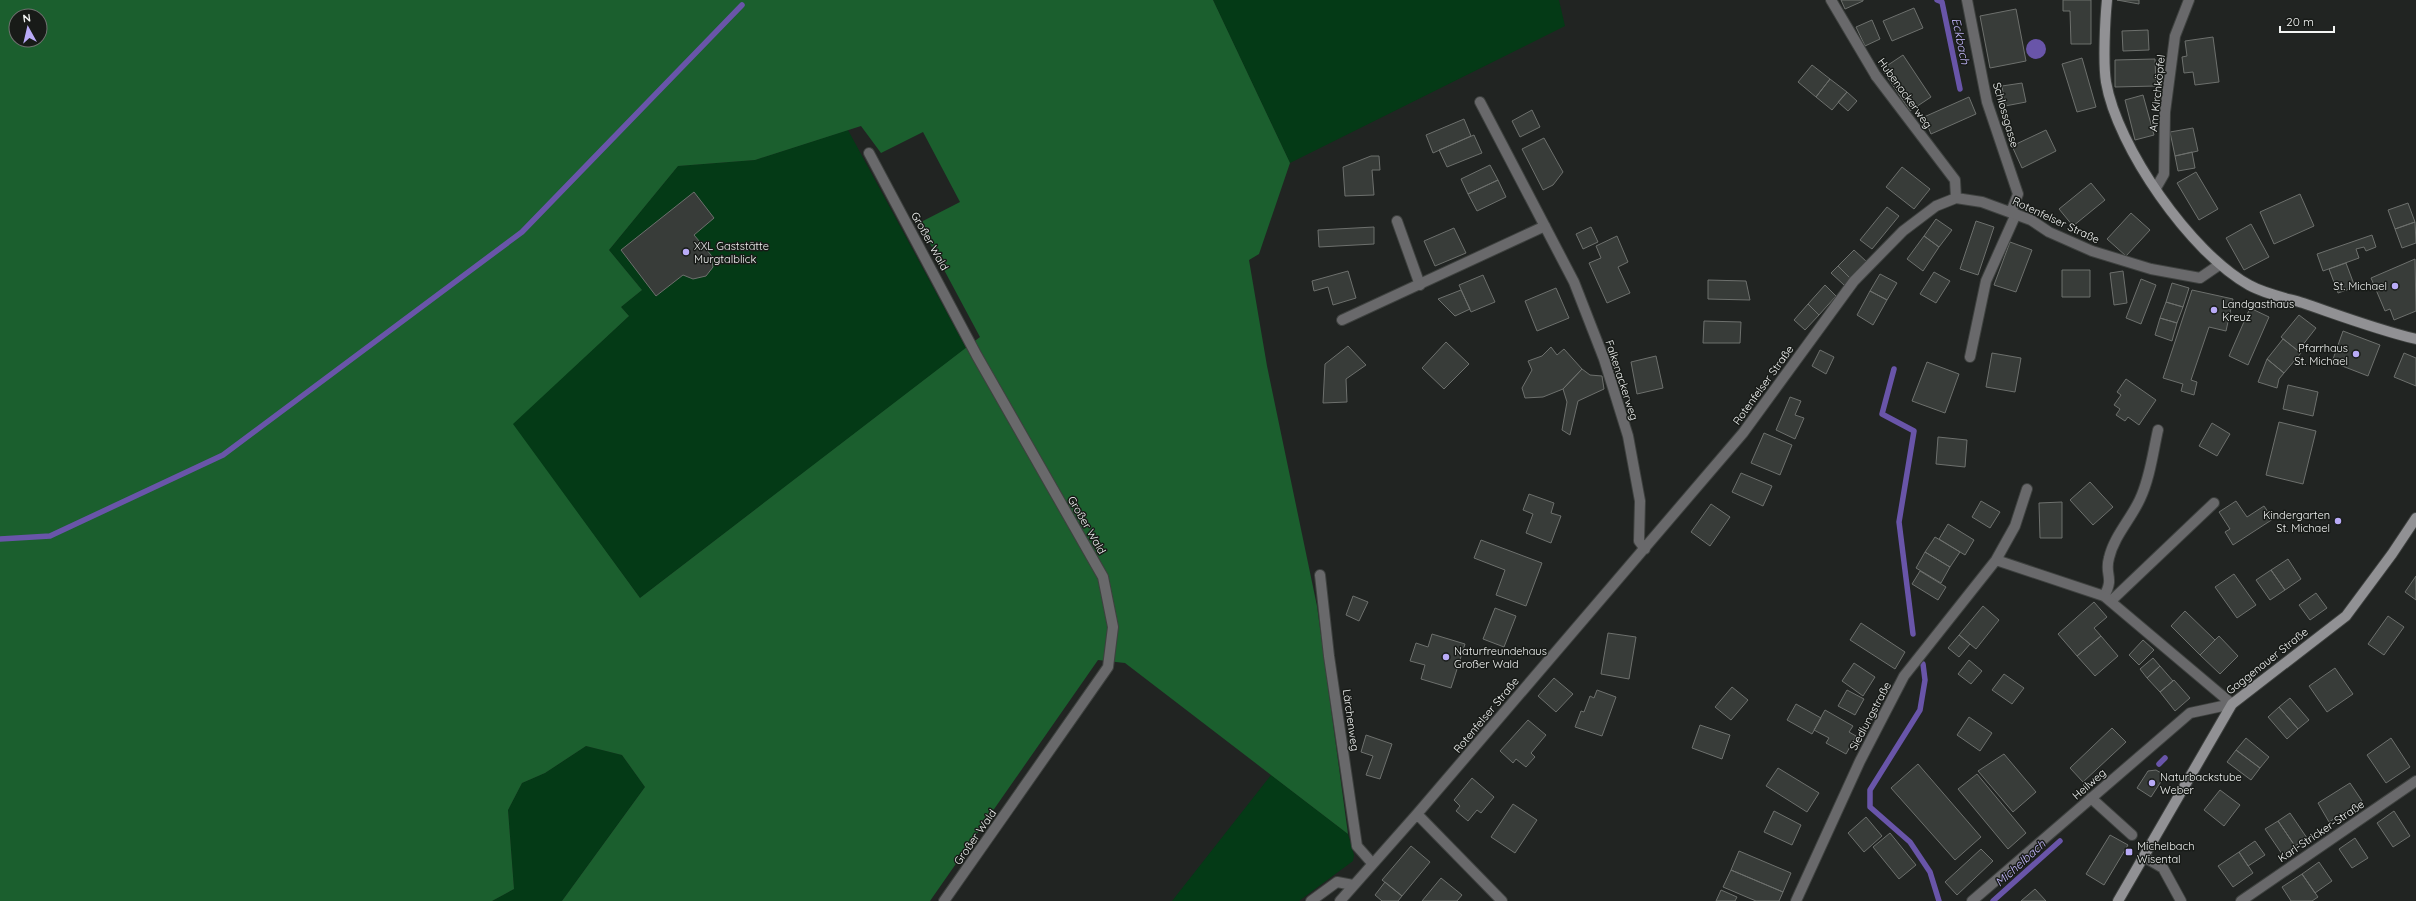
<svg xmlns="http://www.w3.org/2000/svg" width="2416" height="901" font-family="Quicksand,sans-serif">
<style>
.green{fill:#043a16}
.forest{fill:#1b5f2e;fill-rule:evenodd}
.water{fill:#6955a9}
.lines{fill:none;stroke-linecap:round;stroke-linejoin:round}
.stream{stroke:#6955a9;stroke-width:5.5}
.building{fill:#383c39;stroke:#6d706d}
.service-casing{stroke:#3e413f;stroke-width:12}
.minor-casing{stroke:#3e413f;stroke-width:12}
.secondary-casing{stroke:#3e413f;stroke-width:12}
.service{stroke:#69696b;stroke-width:10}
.minor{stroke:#69696b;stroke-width:10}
.secondary{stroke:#919194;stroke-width:10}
.poi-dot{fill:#b9abf7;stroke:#181b18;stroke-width:1.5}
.labels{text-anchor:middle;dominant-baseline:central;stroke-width:3;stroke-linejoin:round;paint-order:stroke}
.street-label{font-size:11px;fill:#f3f5f4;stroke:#181b18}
.poi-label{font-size:11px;fill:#f3f5f4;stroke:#181b18;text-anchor:start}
.water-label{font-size:12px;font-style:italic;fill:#c3b7fb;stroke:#181b18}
</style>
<rect width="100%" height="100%" fill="#212422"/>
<path class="green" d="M 1213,0 L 1559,0 L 1565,26 L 1290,163 Z
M 848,130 L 966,348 L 640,598 L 512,424 L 629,316 L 621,307 L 642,290 L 609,250 L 678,166 L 755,160 Z
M 586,746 L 622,755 L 645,787 L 562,901 L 492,901 L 514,889 L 508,810 L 522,783 L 545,773 Z
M 1271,775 L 1348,834 L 1354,855 L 1353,861 L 1299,901 L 1172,901 Z"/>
<path class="forest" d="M 0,0 L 1213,0 L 1290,163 L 1259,254 L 1249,260 L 1267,366 L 1317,606 L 1348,834 L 1125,663 L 1098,660 L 930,901 L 562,901 L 645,787 L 622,755 L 586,746 L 545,773 L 522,783 L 508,810 L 514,889 L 492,901 L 0,901 ZM 16,16 L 40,16 L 40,40 L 16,40 ZM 861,126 L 881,153 L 923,132 L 960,202 L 919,223 L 980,337 L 640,598 L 513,424 L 629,316 L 621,307 L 642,290 L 609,250 L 678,166 L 755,160 Z"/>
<path class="water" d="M2026 49a10 10 0 1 1 20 0a10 10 0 1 1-20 0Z"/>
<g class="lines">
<path class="stream" d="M 1937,0 L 1942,2 L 1960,89
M 1894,369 L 1882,414 L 1914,431 L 1899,522 L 1913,634
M 0,539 L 50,536 L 223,455 L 522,232 L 742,5
M 1923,664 L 1925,680 L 1920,710 L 1870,790 L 1870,807 L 1910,842 L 1930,872 L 1939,901
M 2159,764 L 2165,758
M 1993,901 L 2060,841"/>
</g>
<path class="building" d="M 1841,0 L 1863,0 L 1863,1 L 1845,9 Z
M 2063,0 L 2091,0 L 2091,44 L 2071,44 L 2070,11 L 2063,11 Z
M 2117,0 L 2139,0 L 2139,4 Z
M 1914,8 L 1923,28 L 1892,41 L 1883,21 Z
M 2016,9 L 2026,61 L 1990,68 L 1980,16 Z
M 1872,20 L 1880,39 L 1865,46 L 1856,27 Z
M 2148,30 L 2149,50 L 2123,51 L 2122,31 Z
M 2213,37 L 2219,82 L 2195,85 L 2193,72 L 2184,73 L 2182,57 L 2187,56 L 2185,41 Z
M 1903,55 L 1931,97 L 1910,111 L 1882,69 Z
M 2082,58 L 2096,107 L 2077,112 L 2062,64 Z
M 2155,59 L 2156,86 L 2115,87 L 2115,60 Z
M 1812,65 L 1830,79 L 1816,97 L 1798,82 Z
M 1830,79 L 1847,92 L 1832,110 L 1816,97 Z
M 2022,83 L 2026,102 L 2005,106 L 2002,86 Z
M 1847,92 L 1857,101 L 1848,111 L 1838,102 Z
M 2143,95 L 2154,135 L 2135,140 L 2125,100 Z
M 1969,97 L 1976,114 L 1931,134 L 1924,117 Z
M 1532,110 L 1540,127 L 1520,137 L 1512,121 Z
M 1464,119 L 1471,136 L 1433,153 L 1426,135 Z
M 2193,128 L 2198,151 L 2175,156 L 2170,132 Z
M 2046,130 L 2056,151 L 2022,168 L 2012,146 Z
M 1474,135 L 1482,153 L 1447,167 L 1439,150 Z
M 1544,138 L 1563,172 L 1553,185 L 1543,190 L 1522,149 Z
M 2192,152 L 2195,168 L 2178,171 L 2175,156 Z
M 1371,156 L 1379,156 L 1380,170 L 1372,170 L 1374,195 L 1345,196 L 1343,167 Z
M 1490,165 L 1498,180 L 1468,194 L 1461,179 Z
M 1902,167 L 1930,189 L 1914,209 L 1886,187 Z
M 2196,172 L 2218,209 L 2199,220 L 2177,183 Z
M 1498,180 L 1506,197 L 1477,211 L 1468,194 Z
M 2091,183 L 2105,200 L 2073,226 L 2059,209 Z
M 694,192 L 714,218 L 694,235 L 711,255 L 713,267 L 706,276 L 693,279 L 683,275 L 656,296 L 621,250 Z
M 2300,194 L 2314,226 L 2274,244 L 2260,212 Z
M 2408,203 L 2415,222 L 2395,229 L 2388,210 Z
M 1887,207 L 1899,216 L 1872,249 L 1860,240 Z
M 2131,213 L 2150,230 L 2126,256 L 2107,239 Z
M 1936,219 L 1952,230 L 1939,247 L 1924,236 Z
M 1976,221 L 1994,227 L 1978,275 L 1960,269 Z
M 2415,222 L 2416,243 L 2402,248 L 2395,229 Z
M 2251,224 L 2269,257 L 2244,270 L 2226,238 Z
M 1374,227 L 1374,244 L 1319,247 L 1318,230 Z
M 1591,227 L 1598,242 L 1583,249 L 1576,234 Z
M 1454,228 L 1466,253 L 1435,266 L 1424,241 Z
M 2372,235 L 2376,247 L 2366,251 L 2364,247 L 2356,249 L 2359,258 L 2323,271 L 2317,254 Z
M 1617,236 L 1628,262 L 1618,267 L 1630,293 L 1607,303 L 1589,263 L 1601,258 L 1596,246 Z
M 1924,236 L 1939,247 L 1923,271 L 1907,259 Z
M 2010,242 L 2032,250 L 2016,292 L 1994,285 Z
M 1854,250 L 1867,262 L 1851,279 L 1838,266 Z
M 2415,259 L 2416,311 L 2394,320 L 2390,309 L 2385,311 L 2371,278 Z
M 2346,263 L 2355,287 L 2338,293 L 2329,269 Z
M 1838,266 L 1851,279 L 1844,285 L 1831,273 Z
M 2062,270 L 2090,270 L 2090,297 L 2062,297 Z
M 1348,271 L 1356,298 L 1333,305 L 1328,287 L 1314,291 L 1312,281 Z
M 2123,271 L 2127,303 L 2114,305 L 2110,273 Z
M 1934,272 L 1950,281 L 1936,303 L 1920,294 Z
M 1880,274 L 1897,283 L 1887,300 L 1870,291 Z
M 1483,275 L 1495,302 L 1471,312 L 1459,285 Z
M 2141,279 L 2156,285 L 2141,324 L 2126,318 Z
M 1708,280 L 1746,281 L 1750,300 L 1708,299 Z
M 2172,283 L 2189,288 L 2183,307 L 2166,302 Z
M 1825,285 L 1836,296 L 1819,315 L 1808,304 Z
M 1556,288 L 1569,318 L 1537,331 L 1525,301 Z
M 1461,290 L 1470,309 L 1455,316 L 1438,299 Z
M 2192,290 L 2233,299 L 2226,331 L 2209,327 L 2191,380 L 2197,382 L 2194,395 L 2181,391 L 2183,384 L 2163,378 Z
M 1870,291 L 1887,300 L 1873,325 L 1857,315 Z
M 2166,302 L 2183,307 L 2177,323 L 2160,318 Z
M 1808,304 L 1819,315 L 1805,330 L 1794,320 Z
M 2250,308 L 2269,317 L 2248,365 L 2229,356 Z
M 2299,315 L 2316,328 L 2298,351 L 2281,337 Z
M 2160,318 L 2177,323 L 2172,341 L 2155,335 Z
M 1704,321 L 1741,322 L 1740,343 L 1703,343 Z
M 2343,331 L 2380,345 L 2368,376 L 2332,362 Z
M 2283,339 L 2301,353 L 2284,373 L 2267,359 Z
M 1446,342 L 1469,364 L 1444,389 L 1422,368 Z
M 1348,346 L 1366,365 L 1346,379 L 1347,402 L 1323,403 L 1325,364 Z
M 1551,347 L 1557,355 L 1564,349 L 1582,369 L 1563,389 L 1543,397 L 1525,398 L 1522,388 L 1532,370 L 1528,361 L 1542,356 Z
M 1820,350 L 1834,357 L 1826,374 L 1812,366 Z
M 1992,353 L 2021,358 L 2015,392 L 1986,387 Z
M 2404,353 L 2416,358 L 2416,386 L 2394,377 Z
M 1656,356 L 1663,388 L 1637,394 L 1631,362 Z
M 2267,359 L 2284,373 L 2279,379 L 2277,388 L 2258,382 Z
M 1927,362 L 1959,374 L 1945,413 L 1912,401 Z
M 1582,369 L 1590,375 L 1602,376 L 1604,389 L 1578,401 L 1570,435 L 1562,430 L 1567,402 L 1563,389 Z
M 2126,379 L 2156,400 L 2139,425 L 2128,417 L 2125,421 L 2116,415 L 2120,409 L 2114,405 L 2121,395 L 2117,392 Z
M 2288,385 L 2318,392 L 2313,416 L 2283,409 Z
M 1790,397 L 1801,401 L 1795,415 L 1804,418 L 1795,439 L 1776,430 Z
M 2279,422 L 2316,431 L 2303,484 L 2266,475 Z
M 2212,423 L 2230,434 L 2217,456 L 2199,446 Z
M 1764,433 L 1792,445 L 1780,475 L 1751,463 Z
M 1938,437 L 1967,440 L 1965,467 L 1936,464 Z
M 1741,473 L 1772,486 L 1763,506 L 1732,492 Z
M 2090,482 L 2113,507 L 2093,525 L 2070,500 Z
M 1529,494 L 1554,503 L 1551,513 L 1561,516 L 1551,543 L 1526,533 L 1533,514 L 1523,510 Z
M 1981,501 L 2000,512 L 1990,528 L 1972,517 Z
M 2236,501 L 2247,517 L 2264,506 L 2273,519 L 2233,545 L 2225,532 L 2230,529 L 2219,512 Z
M 2062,502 L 2062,538 L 2040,538 L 2039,503 Z
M 1711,504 L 1730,517 L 1710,546 L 1691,532 Z
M 1948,524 L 1974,540 L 1965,555 L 1939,539 Z
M 1935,537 L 1960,552 L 1950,567 L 1925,552 Z
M 1481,540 L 1542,563 L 1526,606 L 1496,595 L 1505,570 L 1474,558 Z
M 1925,552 L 1950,567 L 1941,583 L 1916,568 Z
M 2288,559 L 2301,579 L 2285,590 L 2271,570 Z
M 2271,570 L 2285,590 L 2270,600 L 2256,580 Z
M 1920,571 L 1946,587 L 1938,600 L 1912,584 Z
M 2234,574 L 2256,605 L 2237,618 L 2215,587 Z
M 2416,576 L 2416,600 L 2405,592 Z
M 2316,593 L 2327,608 L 2310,620 L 2299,605 Z
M 1353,596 L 1368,602 L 1359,621 L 1346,615 Z
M 2094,602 L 2107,617 L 2094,628 L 2101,636 L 2077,656 L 2058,634 Z
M 1983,606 L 1999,620 L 1976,649 L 1959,635 Z
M 1495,608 L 1516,616 L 1504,647 L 1483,639 Z
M 2185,611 L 2215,640 L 2200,655 L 2171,626 Z
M 2388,616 L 2404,627 L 2384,655 L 2368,644 Z
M 1861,623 L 1905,652 L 1895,669 L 1850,640 Z
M 1608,633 L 1636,637 L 1629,679 L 1601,674 Z
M 1432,634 L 1465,644 L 1451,688 L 1421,679 L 1425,665 L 1410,661 L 1416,643 L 1428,647 Z
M 1959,635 L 1970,644 L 1959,657 L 1948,648 Z
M 2101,636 L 2118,656 L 2095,676 L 2077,656 Z
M 2219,636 L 2238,656 L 2220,674 L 2200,655 Z
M 2143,640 L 2154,650 L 2139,665 L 2129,655 Z
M 2153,658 L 2160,666 L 2147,678 L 2140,669 Z
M 1969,660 L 1982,671 L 1971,684 L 1958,674 Z
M 1854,663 L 1875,677 L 1863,696 L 1842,681 Z
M 2160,666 L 2173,681 L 2160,692 L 2147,678 Z
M 2335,668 L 2353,694 L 2327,712 L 2309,686 Z
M 2004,674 L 2024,688 L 2012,704 L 1992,690 Z
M 1554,678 L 1573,694 L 1556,712 L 1538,696 Z
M 2174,680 L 2190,698 L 2175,711 L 2160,692 Z
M 1732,687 L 1748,700 L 1731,720 L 1715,707 Z
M 1597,690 L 1616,697 L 1602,736 L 1575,727 L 1581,711 L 1584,712 L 1590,696 L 1594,698 Z
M 1847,690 L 1864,699 L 1855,715 L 1838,706 Z
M 2290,698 L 2309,720 L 2298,729 L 2279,707 Z
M 1796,704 L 1821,718 L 1812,734 L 1787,720 Z
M 2279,707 L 2298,729 L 2287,739 L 2268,717 Z
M 1825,710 L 1853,726 L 1849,732 L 1856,736 L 1846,754 L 1826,743 L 1829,738 L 1814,730 Z
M 1969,717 L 1992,733 L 1980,751 L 1957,735 Z
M 1528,720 L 1546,735 L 1531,753 L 1535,757 L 1526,767 L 1516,759 L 1513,763 L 1500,751 Z
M 1700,725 L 1730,735 L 1722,759 L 1692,748 Z
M 2112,728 L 2126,742 L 2083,782 L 2070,768 Z
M 1366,735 L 1392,744 L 1380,779 L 1366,775 L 1373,756 L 1361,752 Z
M 2246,738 L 2269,757 L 2260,768 L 2236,750 Z
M 2391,738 L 2410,767 L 2386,783 L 2367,755 Z
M 2236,750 L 2260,768 L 2251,780 L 2227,762 Z
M 2004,754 L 2036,792 L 2013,812 L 1978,771 Z
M 1918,764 L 1981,837 L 1955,860 L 1891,788 Z
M 1778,768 L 1819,793 L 1807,812 L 1766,786 Z
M 2156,770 L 2161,773 L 2162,780 L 2151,797 L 2137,788 L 2148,771 Z
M 1977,774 L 2026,833 L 2008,849 L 1958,789 Z
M 1472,778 L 1494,797 L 1481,813 L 1477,810 L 1468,821 L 1456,811 L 1460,806 L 1454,800 Z
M 2350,783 L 2362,801 L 2329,822 L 2318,803 Z
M 2220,790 L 2240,805 L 2224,826 L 2204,810 Z
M 1513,804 L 1537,820 L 1515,853 L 1491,837 Z
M 1774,811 L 1801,825 L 1792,845 L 1764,832 Z
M 2394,811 L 2410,836 L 2393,847 L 2377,823 Z
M 2290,813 L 2307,838 L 2295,846 L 2278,821 Z
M 1866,817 L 1882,836 L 1864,852 L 1848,833 Z
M 2278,821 L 2295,846 L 2282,854 L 2265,829 Z
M 1890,833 L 1916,865 L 1899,879 L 1873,847 Z
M 2110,835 L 2128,845 L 2104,885 L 2086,874 Z
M 2355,838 L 2368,858 L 2352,868 L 2339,849 Z
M 2255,841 L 2265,855 L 2248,866 L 2239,852 Z
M 1411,846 L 1430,862 L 1402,896 L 1382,880 Z
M 1981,849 L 1993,861 L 1957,895 L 1945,882 Z
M 1739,851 L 1791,873 L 1783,892 L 1731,870 Z
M 2239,852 L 2253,873 L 2233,887 L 2218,866 Z
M 2319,862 L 2332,881 L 2315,893 L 2302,874 Z
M 1731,870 L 1783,892 L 1779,901 L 1756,901 L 1723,887 Z
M 2302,874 L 2318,897 L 2312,901 L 2291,901 L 2282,887 Z
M 1441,878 L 1462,895 L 1457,901 L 1422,901 Z
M 1385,882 L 1402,896 L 1398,901 L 1382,901 L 1375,895 Z
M 2035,889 L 2046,901 L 2021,901 Z
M 1721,890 L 1737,897 L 1735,901 L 1716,901 Z"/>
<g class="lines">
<g class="service-casing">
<path id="service" d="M 1831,0 L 1876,76
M 869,153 L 977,356 L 1103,577 L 1113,627 L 1108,667 L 944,901
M 1397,221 L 1420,285
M 1970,357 L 1986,281 L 2016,214
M 1320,575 L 1329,656 L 1357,846 L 1372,863
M 2104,596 C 2115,577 2104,575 2109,558 C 2114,536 2131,519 2140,499 C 2150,478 2153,452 2158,430
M 2111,601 L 2214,503
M 2091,798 L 2132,835
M 1311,901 L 1337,882 L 1353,885"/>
</g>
<g class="minor-casing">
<path id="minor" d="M 1967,0 L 1987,102 L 2018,194 L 2011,212
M 1876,76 L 1955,180 L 1956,198
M 1480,102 L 1574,282 L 1604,359 L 1628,436 L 1640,501 L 1639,541 L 1645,549
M 2156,188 L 2164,174 L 2165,112 L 2175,36 L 2189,0
M 1342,320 L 1545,226
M 1996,560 L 2104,596 L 2232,704
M 1417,814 L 1502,901
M 2144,857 L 2163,868 L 2181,901
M 1340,901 L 1417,814 L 1743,433 L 1854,281 L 1903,231 L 1936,206 L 1956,198 L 1982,202 L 2031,220 L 2049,232 L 2092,251 L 2151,269 L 2200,278 L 2219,265
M 1796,901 L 1860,761 L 1904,676 L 1996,560 L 2015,526 L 2027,489
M 1972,901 L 2190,713 L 2232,704
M 2241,901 L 2416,781"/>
</g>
<g class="secondary-casing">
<path id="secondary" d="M 2107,0 C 2105,20 2103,63 2106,82 C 2117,147 2191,253 2249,285 C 2265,294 2286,298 2303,303 C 2341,316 2378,330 2416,339
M 2118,901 L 2232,704 L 2346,616 L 2392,554 L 2416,518"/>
</g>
<use href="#service" class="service"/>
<use href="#minor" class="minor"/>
<use href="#secondary" class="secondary"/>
</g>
<g class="poi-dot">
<circle cx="686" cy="252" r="4"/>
<circle cx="2395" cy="286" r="4"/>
<circle cx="2214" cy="310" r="4"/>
<circle cx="2356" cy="354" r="4"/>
<circle cx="2338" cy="521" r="4"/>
<circle cx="1446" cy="657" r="4"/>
<circle cx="2152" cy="783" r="4"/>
<rect x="2125" y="848" width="8" height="8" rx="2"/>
</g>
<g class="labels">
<g class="street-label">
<text transform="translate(1905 93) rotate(54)">Hubenackerweg</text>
<text transform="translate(2157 93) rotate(-84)">Am Kirchköpfel</text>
<text transform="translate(2006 115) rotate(74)">Schlossgasse</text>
<text transform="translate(2056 220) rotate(25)">Rotenfelser Straße</text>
<text transform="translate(930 241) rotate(61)">Großer Wald</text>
<text transform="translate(1622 380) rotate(72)">Falkenackerweg</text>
<text transform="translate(1763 385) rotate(-54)">Rotenfelser Straße</text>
<text transform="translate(1087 525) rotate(60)">Großer Wald</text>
<text transform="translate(2267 661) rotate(-38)">Gaggenauer Straße</text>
<text transform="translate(1486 715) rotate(-50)">Rotenfelser Straße</text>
<text transform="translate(1870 716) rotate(-62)">Siedlungstraße</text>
<text transform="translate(1351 720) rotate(82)">Lärchenweg</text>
<text transform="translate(2089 784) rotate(-41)">Heilweg</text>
<text transform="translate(2321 831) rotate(-34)">Karl-Stricker-Straße</text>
<text transform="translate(975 837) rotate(-55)">Großer Wald</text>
</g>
<g class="poi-label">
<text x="694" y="246">XXL Gaststätte<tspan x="694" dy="13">Murgtalblick</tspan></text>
<text x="2387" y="286" text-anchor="end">St. Michael</text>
<text x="2222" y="304">Landgasthaus<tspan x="2222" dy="13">Kreuz</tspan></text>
<text x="2348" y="348" text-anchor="end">Pfarrhaus<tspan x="2348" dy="13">St. Michael</tspan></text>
<text x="2330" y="515" text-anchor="end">Kindergarten<tspan x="2330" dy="13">St. Michael</tspan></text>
<text x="1454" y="651">Naturfreundehaus<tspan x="1454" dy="13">Großer Wald</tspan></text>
<text x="2160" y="777">Naturbackstube<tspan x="2160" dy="13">Weber</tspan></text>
<text x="2137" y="846">Michelbach<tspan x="2137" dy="13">Wisental</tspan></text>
</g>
<g class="water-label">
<text transform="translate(1961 41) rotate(78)">Eckbach</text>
<text transform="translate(2020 863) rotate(-42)">Michelbach</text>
</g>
</g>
<g transform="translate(28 28) rotate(352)"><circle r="19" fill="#181b18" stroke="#707270"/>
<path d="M0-3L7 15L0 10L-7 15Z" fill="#b9abf7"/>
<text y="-6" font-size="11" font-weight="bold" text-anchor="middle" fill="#f3f5f4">N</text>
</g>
<path d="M2280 26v6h54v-6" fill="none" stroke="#f3f5f4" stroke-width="2"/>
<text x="2286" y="26" font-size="12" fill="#f3f5f4" stroke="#181b18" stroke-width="3" paint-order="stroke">20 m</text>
</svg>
